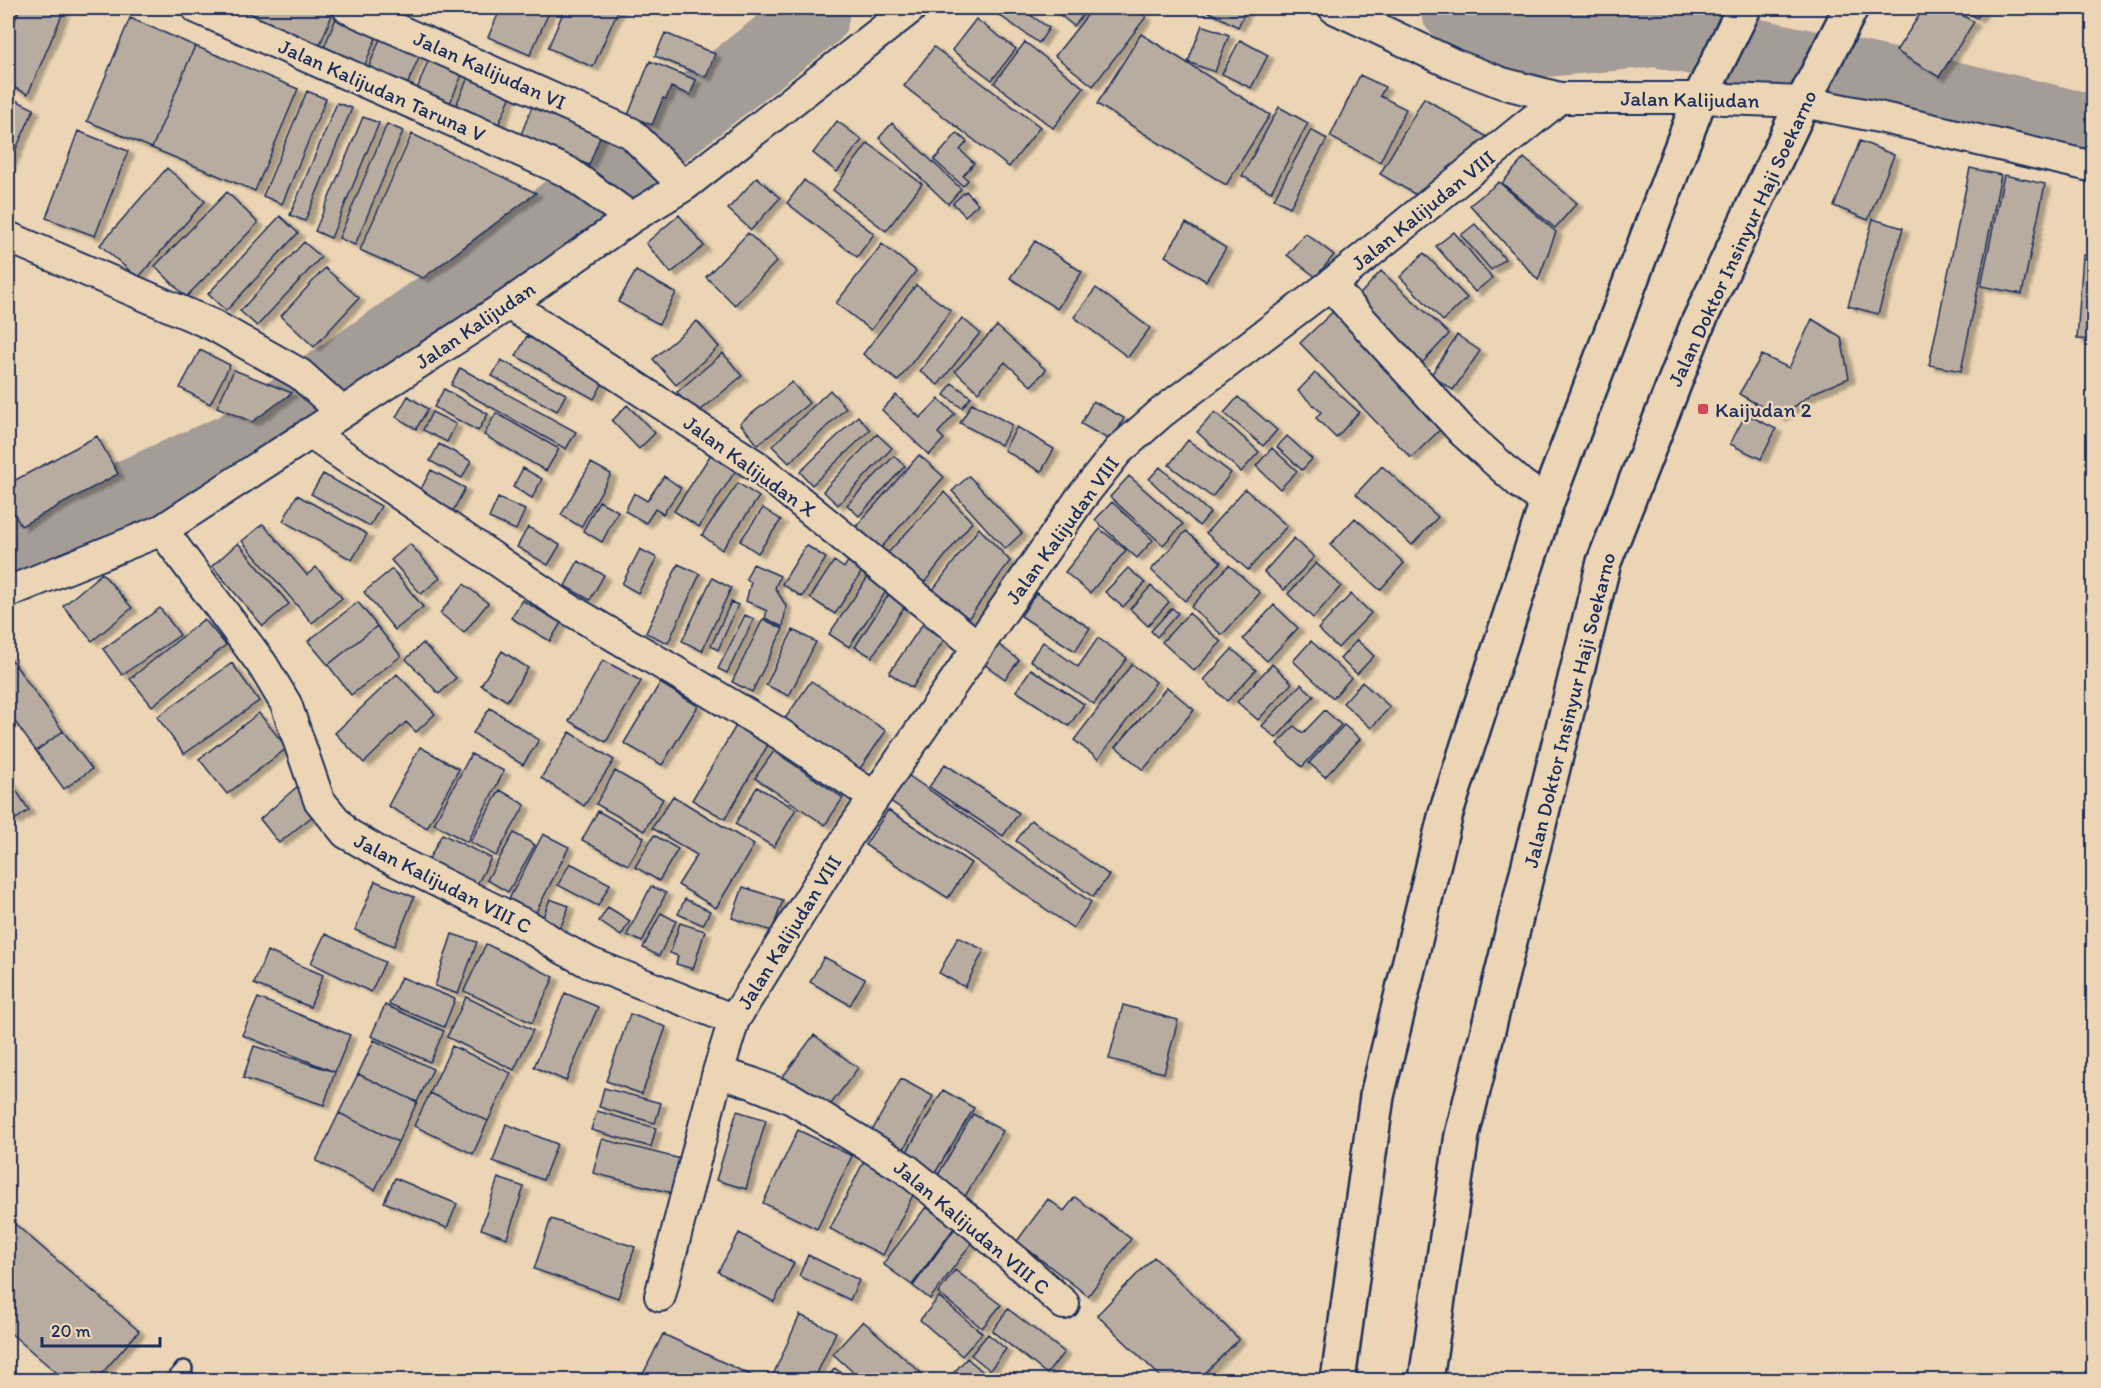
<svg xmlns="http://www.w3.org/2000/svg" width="2101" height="1388" font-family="Itim,sans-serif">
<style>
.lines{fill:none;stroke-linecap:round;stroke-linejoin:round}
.river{stroke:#a49c96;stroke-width:70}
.building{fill:#b7ac9f;stroke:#1b2f5e;stroke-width:1.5;filter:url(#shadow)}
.lane-casing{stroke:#1b2f5e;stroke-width:20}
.street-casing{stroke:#1b2f5e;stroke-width:34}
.primary-casing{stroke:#1b2f5e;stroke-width:38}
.lane{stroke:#ebd5b4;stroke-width:15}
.street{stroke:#ebd5b4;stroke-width:30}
.primary{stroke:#ebd5b4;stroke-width:33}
.poi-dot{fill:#d1495b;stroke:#ebd5b4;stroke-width:2}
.labels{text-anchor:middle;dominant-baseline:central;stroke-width:5;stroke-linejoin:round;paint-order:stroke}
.street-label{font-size:21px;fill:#1b2f5e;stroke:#ebd5b4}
.poi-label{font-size:21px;fill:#1b2f5e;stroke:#ebd5b4;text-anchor:start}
</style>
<defs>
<filter id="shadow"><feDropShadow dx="6" dy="4" stdDeviation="1.5" flood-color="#0004"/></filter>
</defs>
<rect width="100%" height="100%" fill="#ebd5b4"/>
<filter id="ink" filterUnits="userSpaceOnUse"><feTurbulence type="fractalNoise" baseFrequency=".0167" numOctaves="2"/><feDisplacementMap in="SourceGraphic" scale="12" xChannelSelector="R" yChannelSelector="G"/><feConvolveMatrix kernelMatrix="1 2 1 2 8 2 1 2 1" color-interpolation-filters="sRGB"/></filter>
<g filter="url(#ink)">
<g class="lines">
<path class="river" d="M 1455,8 L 1535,43 L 1657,32 L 1956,97 L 2094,130
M 8,548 L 238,446 L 474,281 L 814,16"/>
</g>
<path class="building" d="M 8,8 L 19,8 L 8,35 Z
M 20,8 L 65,8 L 28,94 L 8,85 L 8,37 Z
M 226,8 L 335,8 L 319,47 Z
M 501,8 L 551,8 L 530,55 L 488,37 Z
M 565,8 L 619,8 L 593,67 L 548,48 Z
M 989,8 L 1020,8 L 1049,28 L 1039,43 Z
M 1051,8 L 1089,8 L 1074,26 Z
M 1093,8 L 1134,8 L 1146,17 L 1093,86 L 1055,56 Z
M 1204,8 L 1247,8 L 1238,27 L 1203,9 Z
M 1924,8 L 1950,8 L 1974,22 L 1939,77 L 1896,51 Z
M 1960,8 L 1984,8 L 1977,18 Z
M 339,11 L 380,28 L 364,67 L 323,50 Z
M 130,18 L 195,46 L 152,148 L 87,121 Z
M 976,19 L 1016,49 L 992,80 L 952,50 Z
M 1202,25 L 1229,35 L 1215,72 L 1188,62 Z
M 665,33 L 715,54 L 706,77 L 655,56 Z
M 382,34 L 422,50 L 407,85 L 368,69 Z
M 1141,34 L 1270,115 L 1226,185 L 1097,104 Z
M 1240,40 L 1268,55 L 1251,88 L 1222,74 Z
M 1025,42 L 1084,88 L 1053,128 L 994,83 Z
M 195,46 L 298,89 L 255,191 L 152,148 Z
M 934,47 L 1040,127 L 1009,167 L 904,86 Z
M 430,56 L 464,70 L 448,108 L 415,94 Z
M 650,61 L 696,80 L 690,95 L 671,87 L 666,99 L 663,98 L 652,125 L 628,115 Z
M 470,73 L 513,91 L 497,128 L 454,110 Z
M 1360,75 L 1385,87 L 1380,96 L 1406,109 L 1380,162 L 1330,137 Z
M 307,91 L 326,99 L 282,204 L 263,196 Z
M 9,97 L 34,109 L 8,167 L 8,100 Z
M 1424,98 L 1487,137 L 1418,196 L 1380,174 Z
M 337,103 L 352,108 L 305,221 L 290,215 Z
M 533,104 L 602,132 L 589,165 L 520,137 Z
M 1279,107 L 1308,123 L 1271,192 L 1242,176 Z
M 363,117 L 379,123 L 331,238 L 315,231 Z
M 837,121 L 862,140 L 837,172 L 813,153 Z
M 892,123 L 961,189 L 948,204 L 879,138 Z
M 387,124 L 403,131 L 355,245 L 339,238 Z
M 1311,130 L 1327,139 L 1290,207 L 1274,199 Z
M 78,131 L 128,151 L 95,236 L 46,218 Z
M 957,133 L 967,142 L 960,150 L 974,163 L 963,176 L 968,180 L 963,186 L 934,160 Z
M 412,134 L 536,193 L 423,278 L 360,250 Z
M 1860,141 L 1894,155 L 1868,220 L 1834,206 Z
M 868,143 L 922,184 L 886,231 L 833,190 Z
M 1524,158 L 1577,203 L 1555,228 L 1502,183 Z
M 167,168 L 205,201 L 138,278 L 100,245 Z
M 1970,168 L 2001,175 L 1961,371 L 1929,365 Z
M 2004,175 L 2045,184 L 2022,294 L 1981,286 Z
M 757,177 L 780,198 L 751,230 L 728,209 Z
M 804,180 L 874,234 L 857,257 L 787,203 Z
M 1499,182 L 1556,232 L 1538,280 L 1470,205 Z
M 966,191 L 978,204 L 965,216 L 953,203 Z
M 227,192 L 258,223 L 186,297 L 155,266 Z
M 679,215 L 704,246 L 671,273 L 646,243 Z
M 280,216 L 298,233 L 226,311 L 208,294 Z
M 1873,219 L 1903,228 L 1878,314 L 1848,306 Z
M 1186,223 L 1226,248 L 1206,281 L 1165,256 Z
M 1475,224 L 1505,259 L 1491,270 L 1461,235 Z
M 1454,232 L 1492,278 L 1475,292 L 1436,246 Z
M 748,233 L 777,261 L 735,305 L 706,277 Z
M 1305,233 L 1334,255 L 1316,277 L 1287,255 Z
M 1035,241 L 1082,272 L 1057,309 L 1010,278 Z
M 304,242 L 321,257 L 257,326 L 240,311 Z
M 882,244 L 916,271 L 871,330 L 836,303 Z
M 1424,253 L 1467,298 L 1443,321 L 1400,277 Z
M 2083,255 L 2094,256 L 2094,340 L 2077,339 Z
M 325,268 L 359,298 L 314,347 L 281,316 Z
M 636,271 L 676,293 L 659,324 L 618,302 Z
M 1381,271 L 1449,334 L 1422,363 L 1354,301 Z
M 916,285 L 951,311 L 898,381 L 863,354 Z
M 1096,288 L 1150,328 L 1128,357 L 1074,317 Z
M 1339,306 L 1449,421 L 1411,458 L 1300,343 Z
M 962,318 L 980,333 L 938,385 L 920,371 Z
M 1812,319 L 1841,337 L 1849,378 L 1813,393 L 1780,417 L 1739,394 L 1762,355 L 1789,368 Z
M 697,321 L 719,347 L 676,385 L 653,359 Z
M 997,326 L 1046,370 L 1031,386 L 1005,362 L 978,392 L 955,371 Z
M 1457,335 L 1480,351 L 1453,390 L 1431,375 Z
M 527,336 L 605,379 L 594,399 L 516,356 Z
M 200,350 L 230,365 L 210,404 L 180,388 Z
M 723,353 L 742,376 L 695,415 L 677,392 Z
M 501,360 L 566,394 L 557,411 L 492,376 Z
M 460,368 L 576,432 L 566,449 L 451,385 Z
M 234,370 L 292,393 L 252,422 L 217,407 Z
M 1315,373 L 1359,412 L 1336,438 L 1316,418 L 1321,412 L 1298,391 Z
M 792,382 L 809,403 L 758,445 L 740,423 Z
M 952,383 L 971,397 L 962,408 L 944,395 Z
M 444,389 L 488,414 L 478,431 L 434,407 Z
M 830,390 L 846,408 L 789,463 L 772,446 Z
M 896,395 L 920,418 L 939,399 L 955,414 L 938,433 L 944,439 L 929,455 L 882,410 Z
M 408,396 L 428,409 L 416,429 L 396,417 Z
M 1238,397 L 1277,430 L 1263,446 L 1224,413 Z
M 1093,401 L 1124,418 L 1112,441 L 1081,424 Z
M 972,403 L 1012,425 L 1001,445 L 960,423 Z
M 627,405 L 655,433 L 639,449 L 612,421 Z
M 432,412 L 456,424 L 447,442 L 423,430 Z
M 1215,412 L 1259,452 L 1241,472 L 1197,432 Z
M 496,413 L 559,449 L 546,471 L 484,435 Z
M 1746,414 L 1776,429 L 1761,459 L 1730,444 Z
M 858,416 L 870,430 L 812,485 L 800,472 Z
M 1017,427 L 1054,449 L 1041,472 L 1004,450 Z
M 877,434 L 892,448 L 838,505 L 823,491 Z
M 97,436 L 118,474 L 21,526 L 8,502 L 8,484 Z
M 1287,436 L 1312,459 L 1302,470 L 1277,447 Z
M 1188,440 L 1231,473 L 1212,497 L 1169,465 Z
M 439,444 L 471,461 L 462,478 L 430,461 Z
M 1272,448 L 1297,471 L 1280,489 L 1256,466 Z
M 713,451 L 738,467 L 699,527 L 674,511 Z
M 919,455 L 944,477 L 879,550 L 854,529 Z
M 894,456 L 905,466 L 859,516 L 847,505 Z
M 591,463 L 611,474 L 581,527 L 561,515 Z
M 1382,466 L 1438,517 L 1412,545 L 1356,494 Z
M 1160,467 L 1210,513 L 1199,526 L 1149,479 Z
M 523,468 L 542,479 L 532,498 L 513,487 Z
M 431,470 L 465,488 L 453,511 L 419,493 Z
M 323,474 L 381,506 L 370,526 L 311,494 Z
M 664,476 L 681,488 L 663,514 L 655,509 L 646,523 L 625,511 L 634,493 L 647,501 Z
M 969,476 L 1022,533 L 1005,549 L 952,491 Z
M 1129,476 L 1183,524 L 1163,545 L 1110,497 Z
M 738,483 L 759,497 L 722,550 L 702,535 Z
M 1245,489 L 1287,526 L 1248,570 L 1206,533 Z
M 944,492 L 972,522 L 920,588 L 884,557 Z
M 297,495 L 367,534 L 352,560 L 283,521 Z
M 498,498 L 525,510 L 516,530 L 489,518 Z
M 599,501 L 618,511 L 602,542 L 583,531 Z
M 1112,502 L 1153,540 L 1137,558 L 1095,520 Z
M 763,508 L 781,520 L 758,553 L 740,541 Z
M 1355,518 L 1404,563 L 1380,590 L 1330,545 Z
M 263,524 L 307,575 L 316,567 L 342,598 L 312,623 L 242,541 Z
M 528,527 L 560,545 L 548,565 L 517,547 Z
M 979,528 L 1010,561 L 968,619 L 932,591 Z
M 1100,529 L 1126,550 L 1090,593 L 1065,572 Z
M 1186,531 L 1221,562 L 1185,601 L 1151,570 Z
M 1294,538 L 1314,557 L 1284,590 L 1264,572 Z
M 238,543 L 289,604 L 263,626 L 212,566 Z
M 410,544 L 440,578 L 421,594 L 391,560 Z
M 806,545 L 826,558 L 802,597 L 782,584 Z
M 640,549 L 657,558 L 638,593 L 622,584 Z
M 851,556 L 866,565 L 835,614 L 810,598 L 834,561 L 844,568 Z
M 578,561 L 604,575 L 590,600 L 565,586 Z
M 1316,563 L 1341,586 L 1313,618 L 1288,594 Z
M 678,564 L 700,574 L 668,643 L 646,633 Z
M 753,564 L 780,576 L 775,588 L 786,606 L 783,627 L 765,618 L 767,611 L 746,601 L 751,582 L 746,579 Z
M 1229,565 L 1260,593 L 1222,635 L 1191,607 Z
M 1128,568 L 1145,583 L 1123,607 L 1105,592 Z
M 392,569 L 423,607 L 395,630 L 364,592 Z
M 102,573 L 132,608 L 92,641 L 63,606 Z
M 870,574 L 889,587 L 849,647 L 829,634 Z
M 712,578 L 731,588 L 702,651 L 682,641 Z
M 464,584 L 488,603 L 464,633 L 440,613 Z
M 1151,586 L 1169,602 L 1148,626 L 1130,609 Z
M 1036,593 L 1090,628 L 1075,651 L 1021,616 Z
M 889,594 L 906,604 L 872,657 L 855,647 Z
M 1351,594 L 1371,613 L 1338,648 L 1318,629 Z
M 522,600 L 561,623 L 550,641 L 511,618 Z
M 358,602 L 377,626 L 328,665 L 308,641 Z
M 731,602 L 738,605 L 718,650 L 711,646 Z
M 1274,605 L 1298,628 L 1267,661 L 1243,639 Z
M 160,608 L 180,635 L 122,675 L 103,649 Z
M 1172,608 L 1178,613 L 1157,637 L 1151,631 Z
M 1189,613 L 1221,642 L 1194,671 L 1162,642 Z
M 745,615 L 754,619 L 727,673 L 718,669 Z
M 204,619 L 226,645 L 152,706 L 130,679 Z
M 763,619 L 783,629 L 752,692 L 732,682 Z
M 922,625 L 944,640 L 912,688 L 889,673 Z
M 377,626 L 401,656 L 351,695 L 328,665 Z
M 793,630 L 816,642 L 789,696 L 766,685 Z
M 1098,638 L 1127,658 L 1094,704 L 1030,660 L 1043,642 L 1078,667 Z
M 1357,640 L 1374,656 L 1357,674 L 1340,659 Z
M 1311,641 L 1351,678 L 1333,698 L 1293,661 Z
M 995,642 L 1019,660 L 1005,679 L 981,662 Z
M 423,643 L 456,678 L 439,694 L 406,659 Z
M 1232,649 L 1256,670 L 1227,701 L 1204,680 Z
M 502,651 L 528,668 L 507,701 L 481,685 Z
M 8,655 L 63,731 L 36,751 L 8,712 Z
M 603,660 L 641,681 L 606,742 L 569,721 Z
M 232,663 L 259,701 L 184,754 L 157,717 Z
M 1132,664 L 1156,682 L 1098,759 L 1074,740 Z
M 1272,664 L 1292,683 L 1258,720 L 1237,702 Z
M 1031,669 L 1084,704 L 1069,726 L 1016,691 Z
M 397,674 L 435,714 L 416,732 L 406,722 L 364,763 L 335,733 Z
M 811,681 L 886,731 L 857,773 L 782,723 Z
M 1362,682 L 1390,707 L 1371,728 L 1343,703 Z
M 660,683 L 698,706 L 662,765 L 624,743 Z
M 1301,684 L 1314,696 L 1276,738 L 1262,726 Z
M 1167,687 L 1194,710 L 1143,770 L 1116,747 Z
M 490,708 L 539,740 L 523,765 L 473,733 Z
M 1325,710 L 1341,725 L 1302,767 L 1277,744 L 1294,726 L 1303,733 Z
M 259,713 L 287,748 L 227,794 L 199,759 Z
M 737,724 L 769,743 L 725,819 L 692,800 Z
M 1344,725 L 1360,739 L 1325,777 L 1309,763 Z
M 63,731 L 92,769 L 64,789 L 36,751 Z
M 570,732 L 614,760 L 584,806 L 541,778 Z
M 420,747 L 459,769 L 427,828 L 388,806 Z
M 774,751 L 843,798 L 825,825 L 755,778 Z
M 471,754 L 504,771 L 467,842 L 434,824 Z
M 945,764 L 1019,813 L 1003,836 L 929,787 Z
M 899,769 L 1091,902 L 1073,928 L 882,795 Z
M 615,771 L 663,799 L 644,831 L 596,804 Z
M 8,778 L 29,810 L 13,821 L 8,813 Z
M 299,785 L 320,810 L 279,843 L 260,819 Z
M 757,787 L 796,809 L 774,847 L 735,824 Z
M 500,790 L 525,805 L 496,856 L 470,842 Z
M 673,796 L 754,845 L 716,908 L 678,885 L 697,855 L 652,828 Z
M 888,810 L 971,863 L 948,898 L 865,845 Z
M 598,811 L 644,837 L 628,865 L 582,840 Z
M 1031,820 L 1109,875 L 1093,897 L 1016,841 Z
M 514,833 L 535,845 L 508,892 L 487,880 Z
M 442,834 L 491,858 L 473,892 L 425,867 Z
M 543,834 L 569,847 L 534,916 L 507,903 Z
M 654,835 L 678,849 L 659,881 L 635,867 Z
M 570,863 L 610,884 L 598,906 L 558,885 Z
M 375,881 L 414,897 L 394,946 L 355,930 Z
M 651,886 L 666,893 L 642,942 L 627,935 Z
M 743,887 L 783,900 L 772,931 L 732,918 Z
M 550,899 L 569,906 L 560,929 L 541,922 Z
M 685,899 L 710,911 L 703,925 L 678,914 Z
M 608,907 L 630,921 L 621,936 L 599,921 Z
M 661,913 L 676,921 L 659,956 L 643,948 Z
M 680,923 L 705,931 L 693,969 L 676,964 L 678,956 L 670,953 Z
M 325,934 L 385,962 L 371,992 L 311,963 Z
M 452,934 L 477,942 L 458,994 L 435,986 Z
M 958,937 L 984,950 L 965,987 L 939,973 Z
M 486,944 L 554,977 L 532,1023 L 464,991 Z
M 267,951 L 323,975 L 310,1007 L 254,984 Z
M 824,957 L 865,979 L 850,1005 L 810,982 Z
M 401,977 L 455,999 L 444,1027 L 389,1004 Z
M 565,993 L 598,1007 L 566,1081 L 534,1067 Z
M 466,997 L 533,1030 L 514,1070 L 447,1037 Z
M 258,998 L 350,1035 L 335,1072 L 242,1035 Z
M 385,1005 L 444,1031 L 430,1062 L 371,1036 Z
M 1123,1005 L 1178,1020 L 1164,1073 L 1109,1059 Z
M 630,1014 L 666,1027 L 642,1094 L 606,1081 Z
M 814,1035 L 858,1068 L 822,1116 L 778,1083 Z
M 374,1040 L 433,1069 L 417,1102 L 358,1074 Z
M 254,1046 L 335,1072 L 324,1105 L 243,1078 Z
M 452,1046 L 511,1073 L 488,1121 L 430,1093 Z
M 358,1074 L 417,1102 L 398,1142 L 339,1113 Z
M 901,1079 L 933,1096 L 900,1156 L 868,1138 Z
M 604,1088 L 661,1103 L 655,1123 L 599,1107 Z
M 943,1090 L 974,1108 L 935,1173 L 905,1155 Z
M 430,1093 L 488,1121 L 473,1154 L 414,1126 Z
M 597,1111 L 656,1128 L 651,1147 L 591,1130 Z
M 737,1111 L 766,1120 L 746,1189 L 716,1180 Z
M 339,1113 L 398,1142 L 375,1190 L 316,1161 Z
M 973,1114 L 1003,1131 L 963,1200 L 933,1184 Z
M 506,1124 L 557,1144 L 543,1180 L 493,1161 Z
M 798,1130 L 852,1156 L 817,1229 L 763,1203 Z
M 602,1139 L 685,1160 L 676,1194 L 593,1173 Z
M 864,1161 L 917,1187 L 883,1255 L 830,1229 Z
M 395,1178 L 457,1204 L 447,1228 L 384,1202 Z
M 498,1178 L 524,1187 L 507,1238 L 481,1229 Z
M 1075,1197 L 1131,1239 L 1088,1296 L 1017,1241 L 1048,1199 L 1064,1211 Z
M 926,1207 L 954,1228 L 912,1285 L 883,1264 Z
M 8,1218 L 139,1331 L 96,1380 L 65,1380 L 8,1331 Z
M 551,1219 L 635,1247 L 618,1298 L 534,1269 Z
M 956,1227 L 974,1240 L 930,1299 L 913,1286 Z
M 739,1233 L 794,1263 L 774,1302 L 718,1272 Z
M 808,1255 L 859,1280 L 850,1300 L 799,1276 Z
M 1154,1257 L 1239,1339 L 1198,1380 L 1164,1380 L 1097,1315 Z
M 955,1270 L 1001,1305 L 982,1328 L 938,1293 Z
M 939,1297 L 982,1333 L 962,1356 L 920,1320 Z
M 1008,1309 L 1064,1352 L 1047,1374 L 992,1331 Z
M 800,1315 L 836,1332 L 814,1380 L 786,1380 L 773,1375 Z
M 863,1321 L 929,1380 L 862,1380 L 833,1354 Z
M 663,1334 L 761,1380 L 640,1380 Z
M 988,1334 L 1006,1349 L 990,1370 L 971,1355 Z
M 967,1358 L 985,1374 L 979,1380 L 947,1380 Z
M 835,1368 L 850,1380 L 825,1380 Z
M 991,1373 L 1003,1380 L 986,1380 Z"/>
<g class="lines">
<g class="lane-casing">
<path id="lane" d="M 174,1380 L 184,1369"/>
</g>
<g class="street-casing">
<path id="street" d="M 197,8 L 568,172 L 631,218
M 348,8 L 631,133 L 684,186
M 1334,8 L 1453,64 L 1502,83 L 1560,98 L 1700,98 L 1803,102 L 1879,117 L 2094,167
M 8,237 L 213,325 L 300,374 L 342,412
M 1330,285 L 1463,432 L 1521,484 L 1547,502
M 509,304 L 758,467 L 978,647
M 310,433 L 564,606 L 777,732 L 874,797
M 162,530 L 262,664 L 286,704 L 319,800 L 346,833 L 382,854 L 530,927 L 560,947 L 590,963 L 734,1020
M 8,592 L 162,530 L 509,304 L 631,218 L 684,186 L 911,8
M 718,1072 L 752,1083 L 792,1099 L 906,1169 L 974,1224 L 1064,1304
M 660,1296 L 718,1072 L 734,1020 L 854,827 L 1080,499 L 1118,451 L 1161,413 L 1330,285 L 1560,98"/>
</g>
<g class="primary-casing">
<path id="primary" d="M 1338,1380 L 1377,1096 L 1446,813 L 1547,502 L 1700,98 L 1744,8
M 1426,1380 L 1462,1135 L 1604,562 L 1698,323 L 1803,102 L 1851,8"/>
</g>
<use href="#lane" class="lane"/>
<use href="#street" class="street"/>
<use href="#primary" class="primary"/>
</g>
</g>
<rect class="poi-dot" x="1697" y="403" width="12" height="12" rx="3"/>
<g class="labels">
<g class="street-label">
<text transform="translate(490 70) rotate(24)">Jalan Kalijudan VI</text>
<text transform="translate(382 90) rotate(24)">Jalan Kalijudan Taruna V</text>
<text transform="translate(1690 99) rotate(1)">Jalan Kalijudan</text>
<text transform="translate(1423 210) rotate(-39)">Jalan Kalijudan VIII</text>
<text transform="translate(1742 238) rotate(-65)">Jalan Doktor Insinyur Haji Soekarno</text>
<text transform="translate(475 325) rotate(-34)">Jalan Kalijudan</text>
<text transform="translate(750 466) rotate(36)">Jalan Kalijudan X</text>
<text transform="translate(1062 530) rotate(-54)">Jalan Kalijudan VIII</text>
<text transform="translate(1569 710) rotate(-76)">Jalan Doktor Insinyur Haji Soekarno</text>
<text transform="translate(443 883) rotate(27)">Jalan Kalijudan VIII C</text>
<text transform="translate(789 932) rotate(-58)">Jalan Kalijudan VIII</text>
<text transform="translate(972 1227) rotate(40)">Jalan Kalijudan VIII C</text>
</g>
<g class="poi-label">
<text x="1715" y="409">Kaijudan 2</text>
</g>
</g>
<rect width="2101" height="1388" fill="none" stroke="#ebd5b4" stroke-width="30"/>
<rect x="15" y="15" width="2071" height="1358" fill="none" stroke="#1b2f5e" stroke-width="2" filter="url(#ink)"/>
<path d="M42 1337v9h118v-9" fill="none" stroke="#1b2f5e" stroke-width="3"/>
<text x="51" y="1337" font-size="18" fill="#1b2f5e" stroke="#ebd5b4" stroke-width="4.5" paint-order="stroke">20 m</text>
</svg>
